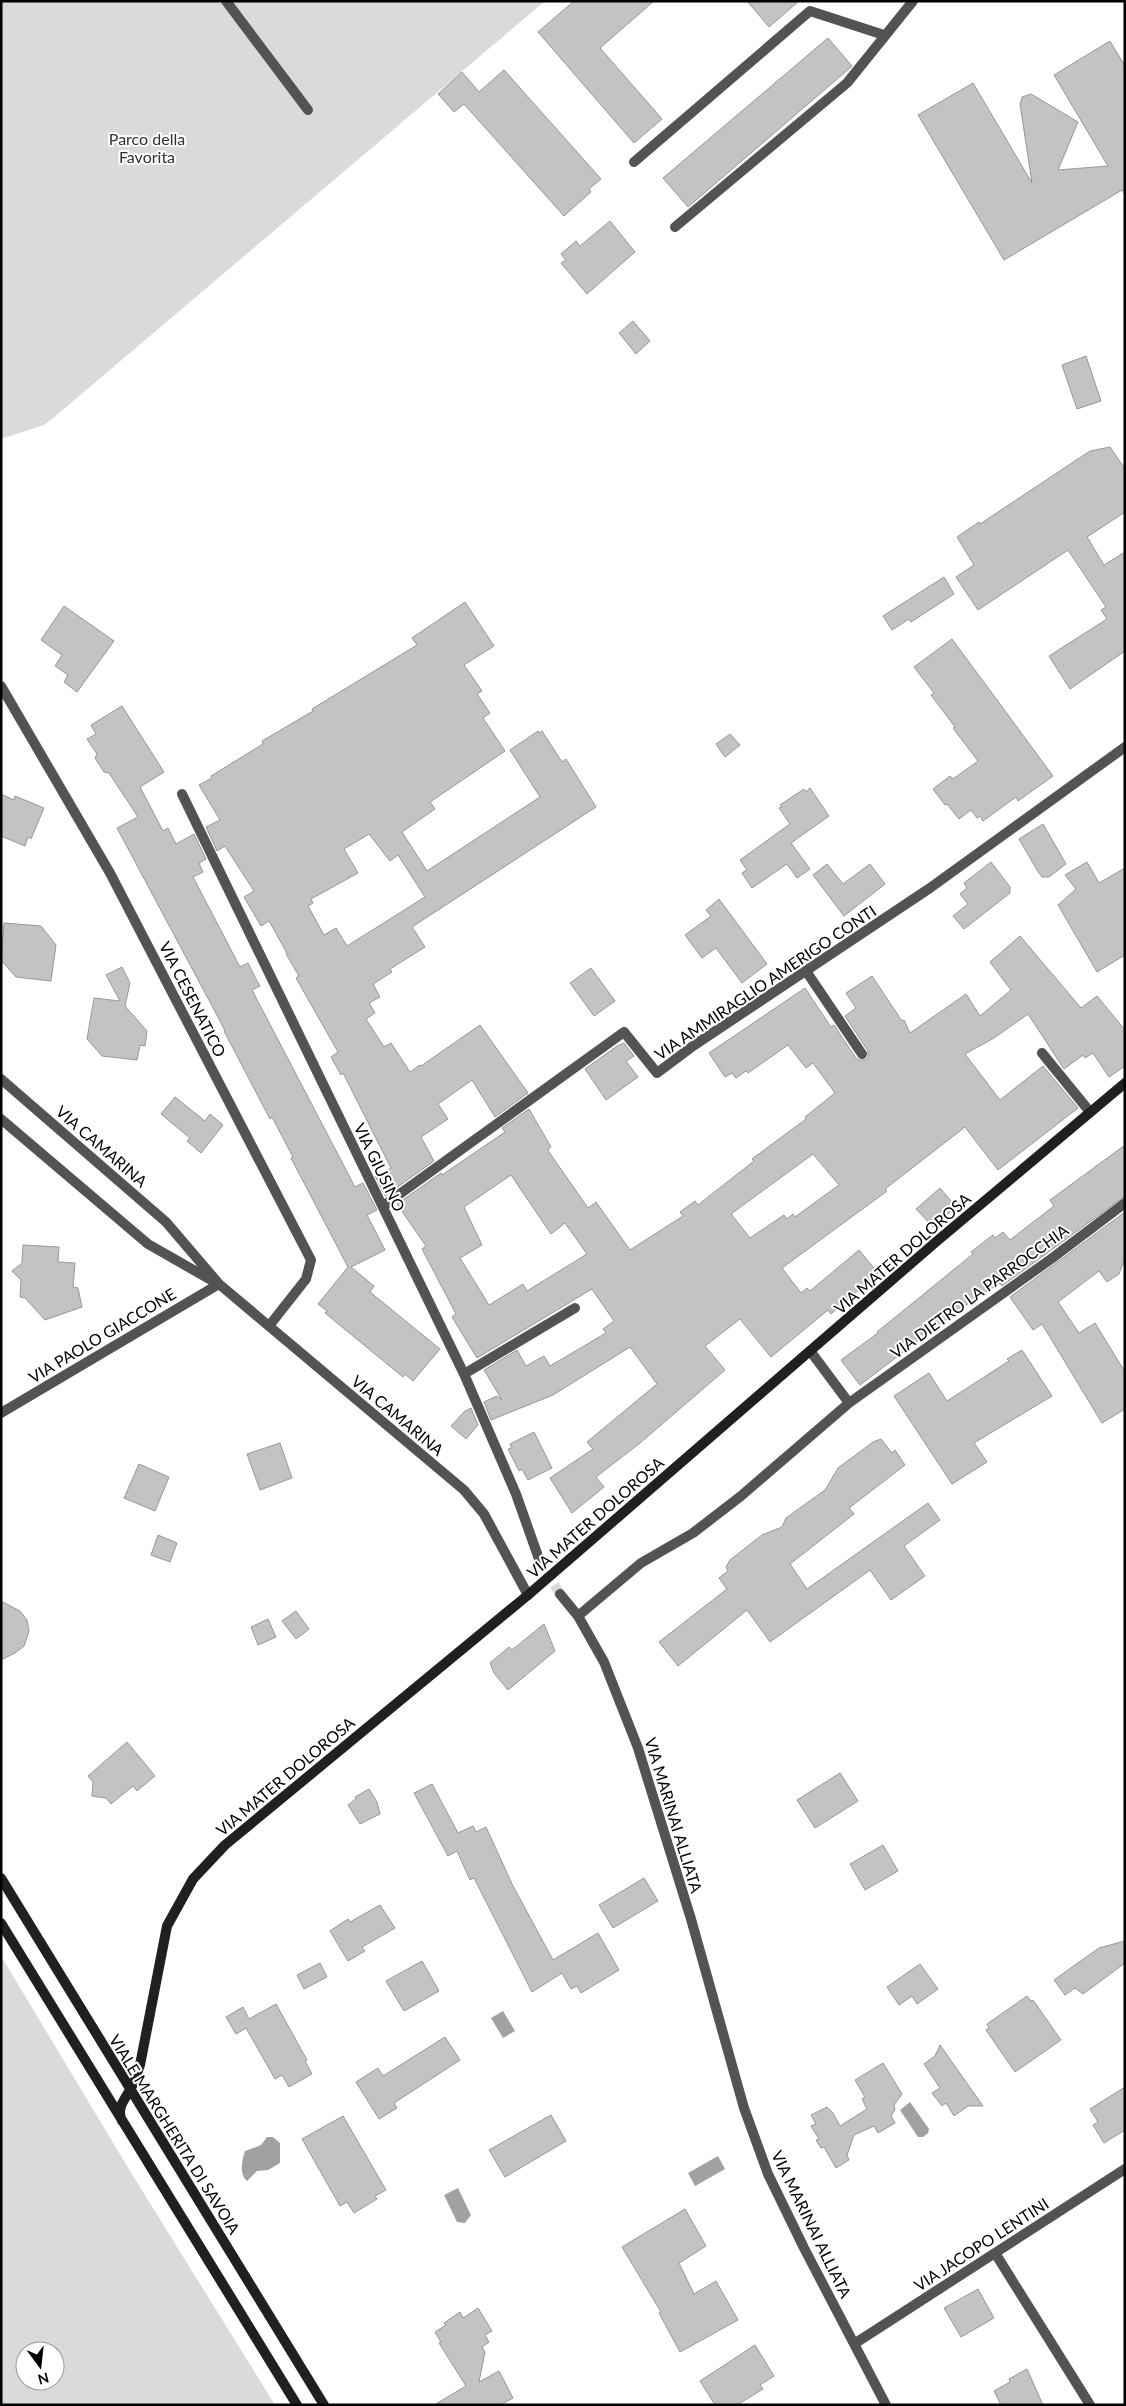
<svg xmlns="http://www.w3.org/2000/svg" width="1126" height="2406" font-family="Lato,sans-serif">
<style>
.green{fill:#dadada;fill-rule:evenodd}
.water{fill:#a1a1a1}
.building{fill:#c3c3c3;stroke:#979797;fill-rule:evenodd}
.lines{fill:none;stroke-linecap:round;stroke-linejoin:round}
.street-tunnel{stroke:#d9d9d9;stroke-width:10;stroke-dasharray:10 5;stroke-linecap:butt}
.street{stroke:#535353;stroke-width:10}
.secondary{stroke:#202020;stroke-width:10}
.labels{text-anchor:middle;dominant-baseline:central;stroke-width:4;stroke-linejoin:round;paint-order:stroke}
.park-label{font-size:16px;fill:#313131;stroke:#fff}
.street-label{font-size:16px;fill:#000;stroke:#fff}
</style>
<rect width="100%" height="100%" fill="#fff"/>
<path class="green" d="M 1,1 L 545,1 L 52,419 L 44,425 L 1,439 Z
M 1,1956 L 130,2171 L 275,2405 L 1,2405 ZM 25,2351 L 55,2351 L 55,2381 L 25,2381 Z"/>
<path class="water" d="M 503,2011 L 515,2031 L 503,2038 L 491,2018 Z
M 910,2102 L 929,2129 L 928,2133 L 923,2137 L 918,2137 L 900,2110 Z
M 267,2137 L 273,2137 L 280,2143 L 280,2163 L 268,2170 L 257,2171 L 247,2181 C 239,2175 242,2160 245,2151 L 261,2145 Z
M 718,2156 L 725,2169 L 695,2186 L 688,2173 Z
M 458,2188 L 471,2215 L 465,2223 L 457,2222 L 444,2195 Z"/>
<path class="building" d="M 574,1 L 654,1 L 600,48 L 662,119 L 634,143 L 538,32 Z
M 747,1 L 799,1 L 769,27 Z
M 828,38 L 852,66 L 850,68 L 688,207 L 663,178 Z
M 1110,41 L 1125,66 L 1125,195 L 1122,190 L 1004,260 L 918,115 L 973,83 L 1032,183 L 1020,104 L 1022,97 L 1031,94 L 1078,122 L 1058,170 L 1108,166 L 1054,75 Z
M 504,70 L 601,179 L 589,189 L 591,192 L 564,216 L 464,104 L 454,112 L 438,94 L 462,72 L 479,92 Z
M 610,221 L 635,252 L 587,294 L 561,263 L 566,260 L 561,254 L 576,241 L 580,246 Z
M 633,321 L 650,341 L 636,354 L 619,333 Z
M 1086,356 L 1101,401 L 1077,409 L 1062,365 Z
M 1110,447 L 1125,469 L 1125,512 L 1087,537 L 1104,565 L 1125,552 L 1125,651 L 1070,689 L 1049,656 L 1107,619 L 1101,610 L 1106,607 L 1068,550 L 978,610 L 956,577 L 974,565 L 957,537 L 979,522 L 980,524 L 1090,451 Z
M 944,577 L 954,594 L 911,622 L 909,619 L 892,630 L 883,616 Z
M 465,602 L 494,646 L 464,665 L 482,691 L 477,694 L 490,713 L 483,718 L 505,751 L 430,802 L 435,809 L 402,832 L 427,871 L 540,797 L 510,750 L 538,731 L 539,733 L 542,731 L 562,762 L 566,759 L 596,807 L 412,927 L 425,947 L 390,969 L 392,972 L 373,984 L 380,997 L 369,1003 L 375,1013 L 366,1019 L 384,1047 L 391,1043 L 410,1072 L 420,1065 L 421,1066 L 480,1025 L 528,1093 L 495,1117 L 472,1080 L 438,1104 L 448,1119 L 421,1137 L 434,1161 L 385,1196 L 375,1176 L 391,1168 L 343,1073 L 341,1075 L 331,1057 L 338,1052 L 296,978 L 299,976 L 286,954 L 287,953 L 269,921 L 261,926 L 244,897 L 254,891 L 225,846 L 217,851 L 206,827 L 220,820 L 199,785 L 212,778 L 211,776 L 263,744 L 262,741 L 313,711 L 312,709 L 417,645 L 412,638 ZM 369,834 L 390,861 L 398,855 L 425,897 L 347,946 L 336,928 L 324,935 L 308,906 L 313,903 L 311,899 L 358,873 L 344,849 Z
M 64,606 L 114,641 L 77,692 L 64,682 L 68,675 L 55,666 L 62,655 L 41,640 Z
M 952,639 L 1053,776 L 1018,801 L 1016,797 L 983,821 L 980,816 L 977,818 L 971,810 L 959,819 L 947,804 L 945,805 L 933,789 L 950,776 L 953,779 L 978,761 L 953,728 L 955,727 L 931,695 L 934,693 L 914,667 Z
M 122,706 L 164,772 L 140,787 L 163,831 L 168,828 L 176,844 L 194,834 L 206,859 L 199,863 L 203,872 L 193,877 L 240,967 L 248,963 L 256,979 L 260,986 L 252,990 L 355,1187 L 363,1183 L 377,1210 L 367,1215 L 385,1250 L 351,1267 L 374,1286 L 370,1292 L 440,1349 L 413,1381 L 405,1374 L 403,1377 L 325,1313 L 327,1311 L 318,1304 L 348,1267 L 291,1158 L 293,1157 L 272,1117 L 270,1119 L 224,1031 L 225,1031 L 219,1019 L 117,828 L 138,817 L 109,773 L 104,772 L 95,758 L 97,754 L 87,739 L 96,734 L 91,725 Z
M 730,734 L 740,745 L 725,757 L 716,744 Z
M 810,788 L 829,816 L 791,843 L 810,869 L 797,878 L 787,864 L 752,888 L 742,873 L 747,870 L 740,860 L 790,824 L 779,808 L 782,807 L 780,805 L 804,789 L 806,792 Z
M 1,794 L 14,800 L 15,796 L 44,808 L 31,839 L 28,837 L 25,846 L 1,836 Z
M 1043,824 L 1066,864 L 1049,877 L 1042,877 L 1037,870 L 1019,839 Z
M 991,862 L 1010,887 L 1010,893 L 964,929 L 953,916 L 968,904 L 960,894 L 967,888 L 964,883 Z
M 1087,862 L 1099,883 L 1125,868 L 1125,955 L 1097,972 L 1058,905 L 1076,889 L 1065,875 Z
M 827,864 L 843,884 L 870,864 L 885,884 L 844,916 L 813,875 Z
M 719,899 L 767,964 L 742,983 L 716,948 L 702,958 L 685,935 L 711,916 L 706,910 Z
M 4,923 L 41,926 L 56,945 L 51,981 L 16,977 L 1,960 Z
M 1020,936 L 1081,1008 L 1097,996 L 1125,1030 L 1125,1066 L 1109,1077 L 1093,1053 L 1085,1058 L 1083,1055 L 1064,1069 L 1028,1014 L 994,1038 L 965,1054 L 1000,1100 L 1043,1066 L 1078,1108 L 998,1170 L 965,1127 L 885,1189 L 887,1191 L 782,1268 L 801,1293 L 807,1288 L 810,1291 L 859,1250 L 878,1273 L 831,1314 L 828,1310 L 771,1357 L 740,1319 L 705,1346 L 725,1370 L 640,1443 L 596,1477 L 604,1487 L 572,1513 L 550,1478 L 593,1449 L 587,1442 L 657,1384 L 630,1347 L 553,1395 L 491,1420 L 484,1402 L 497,1396 L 502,1400 L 484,1370 L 517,1350 L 526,1366 L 544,1356 L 550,1366 L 606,1333 L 603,1329 L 614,1321 L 592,1289 L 477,1358 L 452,1317 L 456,1314 L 422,1249 L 426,1246 L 397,1204 L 441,1173 L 442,1175 L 505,1132 L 502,1128 L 529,1109 L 551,1147 L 548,1149 L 549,1152 L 588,1208 L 596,1202 L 630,1250 L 683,1216 L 680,1212 L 695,1201 L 698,1205 L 754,1161 L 752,1159 L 806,1119 L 805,1117 L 835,1093 L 813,1063 L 806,1068 L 788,1045 L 748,1073 L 746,1071 L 736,1078 L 732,1073 L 725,1077 L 709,1053 L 805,988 L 831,1027 L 834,1025 L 856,1058 L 859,1060 L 865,1060 L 868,1057 L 868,1051 L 845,1016 L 856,1008 L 846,993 L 872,976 L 902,1021 L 904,1020 L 910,1033 L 966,994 L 980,1016 L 1011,990 L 990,962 ZM 813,1154 L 839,1185 L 795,1217 L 793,1214 L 787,1219 L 784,1215 L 750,1238 L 731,1214 ZM 511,1175 L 551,1234 L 565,1223 L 587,1254 L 527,1291 L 523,1284 L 489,1305 L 460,1258 L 482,1245 L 464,1207 Z
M 122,967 L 130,983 L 125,1006 L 147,1031 L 145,1046 L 140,1045 L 137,1060 L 102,1056 L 87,1039 L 94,998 L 120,1001 L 106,975 Z
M 591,968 L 615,1001 L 594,1016 L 570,983 Z
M 624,1043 L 634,1056 L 626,1061 L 638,1077 L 606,1100 L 585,1069 L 617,1046 Z
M 175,1097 L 205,1121 L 210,1114 L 223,1125 L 201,1153 L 187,1141 L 190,1138 L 161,1114 Z
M 1125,1145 L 1125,1196 L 1002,1286 L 1000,1283 L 960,1309 L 860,1385 L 841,1360 L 878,1333 L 877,1332 L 973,1254 L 971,1252 L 993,1235 L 995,1238 L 1003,1232 L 1010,1240 L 1054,1206 L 1050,1200 Z
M 940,1188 L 956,1207 L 933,1227 L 916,1209 Z
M 1125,1212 L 1125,1258 L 1119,1274 L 1107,1282 L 1099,1271 L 1058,1302 L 1079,1333 L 1095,1323 L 1125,1372 L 1125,1409 L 1102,1423 L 1042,1324 L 1033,1330 L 1010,1297 Z
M 23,1245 L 59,1247 L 58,1262 L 75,1263 L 73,1287 L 78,1288 L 82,1307 L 45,1320 L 25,1298 L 20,1297 L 21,1280 L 12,1271 L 22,1263 Z
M 1022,1350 L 1052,1396 L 974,1443 L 987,1462 L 952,1484 L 894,1396 L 929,1373 L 947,1401 L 1009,1361 L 1007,1359 Z
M 471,1408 L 478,1425 L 466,1439 L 451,1426 L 465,1411 Z
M 534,1432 L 552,1468 L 528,1480 L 522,1469 L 519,1471 L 508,1449 L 512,1448 L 510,1444 Z
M 881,1439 L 892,1453 L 895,1450 L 905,1465 L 849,1508 L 854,1514 L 790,1564 L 807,1589 L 928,1503 L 940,1520 L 904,1546 L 925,1576 L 891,1600 L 870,1570 L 770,1642 L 747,1610 L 678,1666 L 659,1642 L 727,1589 L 719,1578 L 728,1571 L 726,1567 L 730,1560 L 762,1535 L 782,1527 L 786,1518 L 825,1490 L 838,1468 L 873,1442 Z
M 280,1443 L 292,1478 L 260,1490 L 247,1454 Z
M 139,1464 L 169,1477 L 155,1511 L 124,1498 Z
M 158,1535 L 177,1543 L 170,1562 L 151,1555 Z
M 1,1601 L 20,1611 L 27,1620 L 29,1631 L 24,1646 L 15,1653 L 1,1660 Z
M 296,1611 L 309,1629 L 296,1639 L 282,1621 Z
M 268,1619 L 276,1637 L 258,1645 L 251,1627 Z
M 544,1624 L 555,1651 L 508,1690 L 494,1673 L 490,1663 L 509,1647 L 512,1650 Z
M 127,1742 L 155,1776 L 137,1791 L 133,1786 L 111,1804 L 106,1798 L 92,1796 L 93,1782 L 88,1776 Z
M 840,1773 L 858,1801 L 815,1828 L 797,1800 Z
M 432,1784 L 458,1833 L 473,1826 L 476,1832 L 486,1827 L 513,1886 L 553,1960 L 598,1933 L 619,1970 L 581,1993 L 577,1986 L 571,1989 L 562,1973 L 532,1992 L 474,1878 L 470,1880 L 457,1851 L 448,1856 L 414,1793 Z
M 369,1789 L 377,1802 L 380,1814 L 360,1824 L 348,1805 L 356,1799 L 355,1797 Z
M 883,1845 L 898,1871 L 865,1890 L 850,1864 Z
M 644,1878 L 658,1901 L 613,1928 L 599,1905 Z
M 380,1905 L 395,1928 L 362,1947 L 365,1951 L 348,1961 L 330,1931 L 348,1919 L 350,1922 Z
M 1125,1941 L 1125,1963 L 1083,1994 L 1075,1988 L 1065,1995 L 1054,1980 L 1099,1948 Z
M 422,1961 L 439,1991 L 404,2011 L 386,1981 Z
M 320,1963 L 327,1977 L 304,1989 L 297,1975 Z
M 920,1964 L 938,1989 L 917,2004 L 912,1996 L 899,2005 L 887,1987 Z
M 1027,1996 L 1031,2001 L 1033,2000 L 1061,2040 L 1015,2072 L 986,2030 L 989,2028 L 987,2024 Z
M 276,2004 L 307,2060 L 305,2061 L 312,2074 L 289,2087 L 282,2075 L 275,2079 L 246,2028 L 236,2034 L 226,2017 L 243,2007 L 249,2019 Z
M 445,2037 L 460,2060 L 394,2103 L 397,2108 L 379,2119 L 356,2082 L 378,2068 L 383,2076 Z
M 940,2045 L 983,2106 L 968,2106 L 954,2116 L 946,2103 L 942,2106 L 932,2093 L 940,2088 L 924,2064 L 935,2056 Z
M 883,2063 L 902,2094 L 894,2105 L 895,2110 L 891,2116 L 895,2123 L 878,2133 L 874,2126 L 854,2135 L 847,2155 L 849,2160 L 836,2168 L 824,2147 L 821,2148 L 816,2140 L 819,2139 L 811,2126 L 816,2124 L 811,2115 L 827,2107 L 833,2113 L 840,2126 L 867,2109 L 862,2099 L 865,2097 L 855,2080 Z
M 1125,2087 L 1125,2130 L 1104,2143 L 1093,2125 L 1098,2122 L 1090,2109 Z
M 551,2115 L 566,2141 L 505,2177 L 489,2150 Z
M 343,2116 L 386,2190 L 375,2196 L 377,2199 L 354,2213 L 347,2202 L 340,2206 L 302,2139 Z
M 685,2209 L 706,2246 L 679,2263 L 694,2294 L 716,2281 L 738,2320 L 680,2352 L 659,2313 L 661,2312 L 622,2247 Z
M 978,2289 L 994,2318 L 961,2337 L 944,2308 Z
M 478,2308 L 492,2331 L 485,2335 L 489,2342 L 482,2347 L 485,2352 L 479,2382 L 499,2371 L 513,2398 L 500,2405 L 434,2405 L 466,2386 L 439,2343 L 441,2342 L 435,2332 L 446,2325 L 444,2323 L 460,2312 L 463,2318 Z
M 755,2345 L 774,2376 L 760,2385 L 763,2389 L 737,2405 L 715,2405 L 700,2381 Z
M 1027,2369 L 1043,2405 L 1001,2405 L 994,2391 L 1010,2382 L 1009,2379 Z"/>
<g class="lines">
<path class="street-tunnel" d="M 539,1559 L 560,1594"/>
<path class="street" d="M 226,1 L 308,110
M 634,162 L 810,11 L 884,35
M 675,227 L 847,83 L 913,1
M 1,686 L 110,873 L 311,1260 L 306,1279 L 269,1326
M 182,794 L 464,1374 L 516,1494 L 539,1559
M 806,971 L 862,1054
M 1042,1053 L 1090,1112
M 1,1079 L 166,1222 L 219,1284 L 464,1490 L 484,1514 L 528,1595
M 1,1119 L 148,1244 L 211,1280
M 383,1206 L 624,1032 L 657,1073 L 693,1046 L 930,888 L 1125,747
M 811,1352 L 849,1403 L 741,1496 L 693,1533 L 641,1563 L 578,1616 L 604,1662 L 638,1748 L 691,1919 L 744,2108 L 768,2174 L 804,2248 L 886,2405
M 464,1374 L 575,1308
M 849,1403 L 1051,1259 L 1125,1203
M 1,1413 L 219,1284
M 560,1594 L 578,1616
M 995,2253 L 1090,2405
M 854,2344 L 1125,2169"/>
<path class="secondary" d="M 1,1878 L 324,2405
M 1,1923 L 297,2405
M 122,2121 C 116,2107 125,2100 131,2088 C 135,2081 137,2073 140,2065 L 167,1926 L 193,1879 L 225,1845 L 528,1595 L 937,1241 L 1125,1083"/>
</g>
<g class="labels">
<g class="park-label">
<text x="147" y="138">Parco della<tspan x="147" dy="18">Favorita</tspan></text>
</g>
<g class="street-label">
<text transform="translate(765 982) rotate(-34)">VIA AMMIRAGLIO AMERIGO CONTI</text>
<text transform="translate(193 999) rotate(63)">VIA CESENATICO</text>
<text transform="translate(102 1146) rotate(41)">VIA CAMARINA</text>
<text transform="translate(380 1167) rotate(64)">VIA GIUSINO</text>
<text transform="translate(902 1253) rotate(-41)">VIA MATER DOLOROSA</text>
<text transform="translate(979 1291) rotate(-36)">VIA DIETRO LA PARROCCHIA</text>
<text transform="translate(102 1335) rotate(-31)">VIA PAOLO GIACCONE</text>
<text transform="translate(398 1415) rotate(40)">VIA CAMARINA</text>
<text transform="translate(595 1517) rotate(-41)">VIA MATER DOLOROSA</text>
<text transform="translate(285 1776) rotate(-40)">VIA MATER DOLOROSA</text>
<text transform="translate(674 1815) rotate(73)">VIA MARINAI ALLIATA</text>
<text transform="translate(175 2134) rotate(58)">VIALE MARGHERITA DI SAVOIA</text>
<text transform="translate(812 2224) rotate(64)">VIA MARINAI ALLIATA</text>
<text transform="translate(981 2244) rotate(-33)">VIA JACOPO LENTINI</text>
</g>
</g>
<rect width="1126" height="2406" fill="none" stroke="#000000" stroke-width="5"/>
<g transform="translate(40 2366) rotate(165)"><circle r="24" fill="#ffffff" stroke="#999999"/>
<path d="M0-4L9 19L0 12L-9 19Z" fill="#000000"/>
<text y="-8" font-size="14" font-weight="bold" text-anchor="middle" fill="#000000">N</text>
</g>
</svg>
